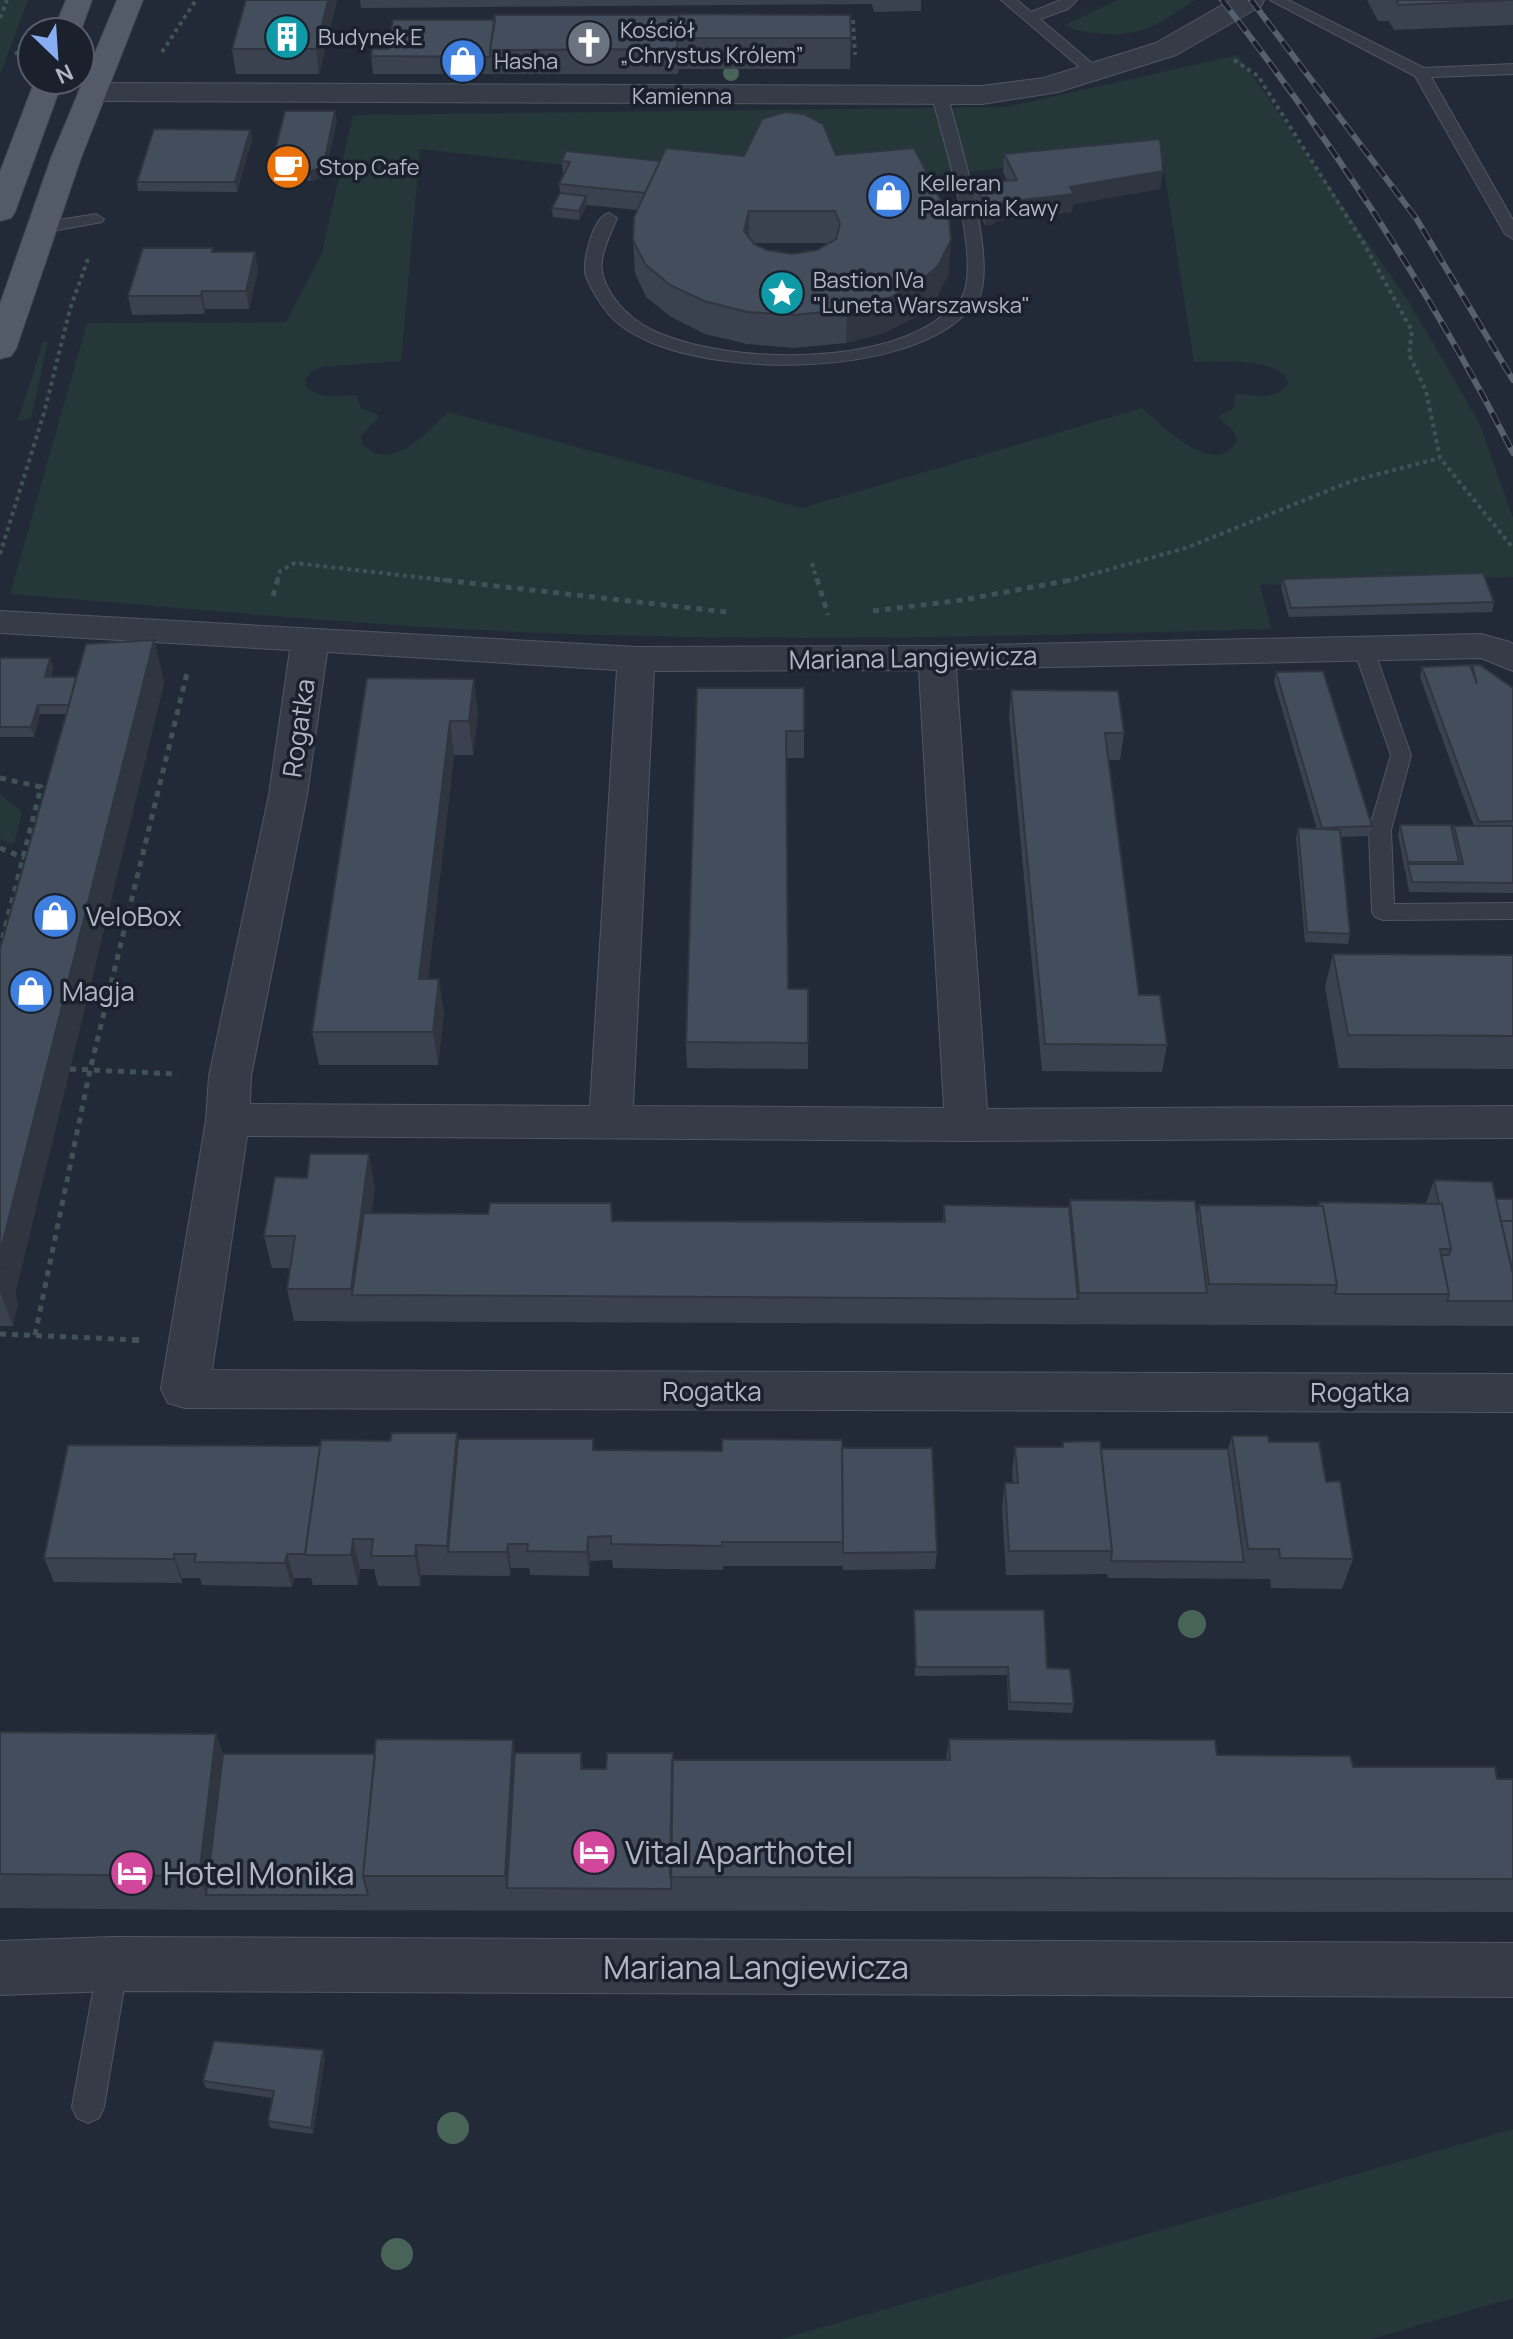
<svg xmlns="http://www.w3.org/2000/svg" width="1513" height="2339" font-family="Manrope,sans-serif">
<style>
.green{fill:#253739;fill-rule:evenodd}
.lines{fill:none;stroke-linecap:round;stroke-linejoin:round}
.service-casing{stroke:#505762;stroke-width:2}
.minor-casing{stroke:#505762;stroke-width:2}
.primary-casing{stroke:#3e4551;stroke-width:2}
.path-far2{stroke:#415256;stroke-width:4;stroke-dasharray:4 4;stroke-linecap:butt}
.path-far1{stroke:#415256;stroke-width:5;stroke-dasharray:6 6;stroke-linecap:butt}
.path{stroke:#415256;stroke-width:6;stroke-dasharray:7 7;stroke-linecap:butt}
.service{fill:#353c48;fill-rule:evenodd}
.minor{fill:#353c48;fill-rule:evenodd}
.primary{fill:#535b68;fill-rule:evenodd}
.rail-casing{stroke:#57606f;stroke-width:6}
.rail{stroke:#1b212c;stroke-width:4;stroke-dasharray:13;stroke-linecap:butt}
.tree{fill:#486458}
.wall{fill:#3a424f;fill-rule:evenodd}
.shaded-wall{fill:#2f3640}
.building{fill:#434d5c;stroke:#2f3640;stroke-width:2;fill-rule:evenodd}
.labels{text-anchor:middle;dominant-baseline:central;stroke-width:7;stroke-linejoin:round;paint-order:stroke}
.far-poi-label{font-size:22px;fill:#b0b7c4;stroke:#1b212c;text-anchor:start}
.far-street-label{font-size:22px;fill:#b0b7c4;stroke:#1b212c}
.street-label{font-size:26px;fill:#b0b7c4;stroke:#1b212c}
.poi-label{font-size:26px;fill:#b0b7c4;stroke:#1b212c;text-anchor:start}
.near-poi-label{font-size:32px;fill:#b0b7c4;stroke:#1b212c;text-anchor:start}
.near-street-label{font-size:32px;fill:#b0b7c4;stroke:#1b212c}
</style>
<rect width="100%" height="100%" fill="#222a37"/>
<path class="green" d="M 0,0 L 28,0 L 0,75 Z
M 1118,0 L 1195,0 C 1160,23 1140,39 1096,33 C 1084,32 1075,31 1065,25 Z
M 1238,55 L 1409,302 L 1479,422 L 1513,518 L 1513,577 L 1260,585 L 1271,629 C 1049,635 827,642 605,635 C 406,630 208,610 10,594 L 87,323 L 286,322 L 322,253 L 353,115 L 1006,107 ZM 420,149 L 741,185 L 838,186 L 1161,151 L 1194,362 C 1217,362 1282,356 1288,383 C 1278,401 1253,395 1235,394 L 1235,407 L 1218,417 L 1233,431 L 1237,440 C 1215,481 1162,425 1142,408 L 802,508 L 448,412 C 426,432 393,474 362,444 L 361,436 L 380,416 L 361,408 L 356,395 C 338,396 321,399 306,387 L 305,380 L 311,372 L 322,367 L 401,361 Z
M 43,342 L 48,342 L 31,418 L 18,421 Z
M 0,794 L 22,812 L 14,845 L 0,839 Z
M 1513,2129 L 1513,2298 L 1371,2339 L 781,2339 Z"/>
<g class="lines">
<g class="service-casing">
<path id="service" d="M 1001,0 L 1017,0 L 1031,12 L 1061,0 L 1077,0 L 1068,9 L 1040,19 L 1100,70 L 1100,76 L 1090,76 Z
M 1270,0 L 1288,0 L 1424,68 L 1513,64 L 1513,74 L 1431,77 L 1513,220 L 1513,239 L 1505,234 L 1415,76 Z
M 940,92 L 948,97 C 959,141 997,258 979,298 C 976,306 969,311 963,316 C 899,376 726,376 648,341 C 620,329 606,315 592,289 C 589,283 586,278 585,272 C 584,257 593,217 609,213 L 617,218 C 611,234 597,258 603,276 C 611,303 636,324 661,334 C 734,364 888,367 948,311 C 954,306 961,301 964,293 C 979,251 944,142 932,97 Z
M 96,214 L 104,219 L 102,222 L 41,233 L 33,228 L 41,223 Z
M 1364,644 L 1374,650 L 1411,755 L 1391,830 L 1394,904 L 1513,903 L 1513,919 L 1383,920 L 1375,917 L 1372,912 L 1369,830 L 1391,755 L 1354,650 Z
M 113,1949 L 124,1954 L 128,1964 L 104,2107 L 99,2118 L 88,2123 L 77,2118 L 72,2107 L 98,1964 L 102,1954 Z"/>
</g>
<g class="minor-casing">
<path id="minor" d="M 1231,0 L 1264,0 L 1261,6 L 1176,55 L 1058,92 L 982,104 L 92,101 L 82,98 L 78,92 L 82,86 L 92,83 L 982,86 L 1044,78 L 1156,43 Z
M 0,611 L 636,647 L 937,646 L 1481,634 L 1510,642 L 1513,644 L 1513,671 L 1481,658 L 956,669 L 987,1109 L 1513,1106 L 1513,1138 L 967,1141 L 247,1136 L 212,1370 L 1513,1374 L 1513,1412 L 185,1408 L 168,1403 L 161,1389 L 206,1120 L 209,1076 L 269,795 L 290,650 L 0,633 ZM 327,652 L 617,670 L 590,1106 L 250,1104 L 251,1076 L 307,795 ZM 919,670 L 944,1108 L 633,1106 L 654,671 Z
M 113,1937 L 1513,1943 L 1513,1997 L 113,1991 L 0,1995 L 0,1941 Z"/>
</g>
<g class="primary-casing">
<path id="primary" d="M 66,0 L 92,0 L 80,33 L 53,32 Z
M 117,0 L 143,0 L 81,158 L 16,349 L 11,356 L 0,359 L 0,304 L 51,158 Z
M 35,80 L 63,80 L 15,212 L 11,218 L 0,221 L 0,172 Z"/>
</g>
<path class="path-far2" d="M 0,18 L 7,0
M 853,20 L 855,55
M 162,52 L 196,0
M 16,55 L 25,35
M 1234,60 L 1258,76 L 1363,242 L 1412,331 L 1409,354 L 1426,391 L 1440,458 L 1513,548
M 0,554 L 44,413 L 70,309 L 89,256
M 812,563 L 817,581
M 277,581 L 280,571 L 295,563 L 452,581
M 1067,581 L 1186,548 L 1352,481 L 1440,458"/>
<path class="path-far1" d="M 434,579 L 727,612
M 817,579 L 828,615
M 273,596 L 278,579
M 873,611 L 963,600 L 1076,579
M 0,778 L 41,787 L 0,948
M 0,848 L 24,858
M 70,1069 L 178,1074
M 0,1334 L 140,1340
M 35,1335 L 90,1070 L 187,673"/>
<path class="path" d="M 132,1340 L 140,1340"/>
<use href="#service" class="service"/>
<use href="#minor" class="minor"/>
<use href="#primary" class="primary"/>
<g class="rail-casing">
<path id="rail" d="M 1222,0 C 1333,143 1431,291 1513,453
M 1251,0 L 1416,218 L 1513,380"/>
</g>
<use href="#rail" class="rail"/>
</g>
<g class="tree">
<circle cx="731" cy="73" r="8"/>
<circle cx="1192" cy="1624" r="14"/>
<circle cx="453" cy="2128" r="16"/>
<circle cx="397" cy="2254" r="16"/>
</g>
<path class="wall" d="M 246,0 L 337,0 L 319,74 L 236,74 L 232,49 Z
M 360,0 L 921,0 L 921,11 L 874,12 L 872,4 L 361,8 Z
M 1367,0 L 1513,0 L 1513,25 L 1394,30 L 1389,21 L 1378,21 Z
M 393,20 L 851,38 L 850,69 L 679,69 L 678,74 L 373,74 L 371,56 L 388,49 Z
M 337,120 L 324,177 L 311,181 L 271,180 L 270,171 Z
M 250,130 L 252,139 L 237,192 L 138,191 L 137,182 Z
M 1004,154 L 1163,171 L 1160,189 L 1073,204 L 1072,212 L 995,221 L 995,224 L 985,225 L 973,201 L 975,183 L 1007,181 L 1003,172 Z
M 836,155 L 949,273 L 936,298 L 916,317 L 884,333 L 846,343 L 793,348 L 747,344 L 705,334 L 671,317 L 646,297 L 635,273 L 633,240 L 637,210 L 587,205 L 579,220 L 553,217 L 552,208 L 560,193 L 559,184 L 563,177 L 562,161 L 660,161 L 744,156 ZM 754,243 L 829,243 L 817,250 L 792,254 L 767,250 Z
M 258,270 L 249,309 L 205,309 L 204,314 L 132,315 L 128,296 Z
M 1283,579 L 1494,602 L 1492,612 L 1289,617 L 1281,588 Z
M 154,640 L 164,683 L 15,1294 L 18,1303 L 13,1326 L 0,1326 L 0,949 L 66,714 L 40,714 L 34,737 L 0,737 L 0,658 L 50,658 L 53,668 L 51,677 L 76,677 Z
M 1472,665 L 1513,688 L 1513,893 L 1409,892 L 1406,874 L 1406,871 L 1405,871 L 1398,835 L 1400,825 L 1452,831 L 1454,826 L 1474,826 L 1420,677 L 1422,667 L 1471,668 Z
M 1276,672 L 1372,826 L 1369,836 L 1340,837 L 1350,934 L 1348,944 L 1305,942 L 1296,838 L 1298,828 L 1317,829 L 1274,682 Z
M 367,678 L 478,712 L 473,755 L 454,755 L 428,979 L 444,1012 L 438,1065 L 319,1065 L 312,1032 Z
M 697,688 L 804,731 L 804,758 L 786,758 L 788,989 L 808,1043 L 808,1069 L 687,1068 L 686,1042 Z
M 1011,690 L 1124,733 L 1120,760 L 1108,760 L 1139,995 L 1167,1045 L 1162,1072 L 1042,1071 L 1009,717 Z
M 1333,954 L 1513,955 L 1513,1069 L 1339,1068 L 1325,987 Z
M 1434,1180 L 1496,1199 L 1513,1199 L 1513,1326 L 294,1321 L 287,1289 L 290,1268 L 272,1268 L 264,1236 L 375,1187 L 371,1214 L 613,1221 L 943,1222 L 944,1205 L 1069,1207 L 1070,1200 L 1197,1216 L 1199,1205 L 1318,1206 L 1319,1202 L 1426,1203 Z
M 457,1433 L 458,1439 L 594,1450 L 722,1451 L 842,1448 L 937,1552 L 935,1569 L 843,1570 L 842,1564 L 842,1566 L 723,1566 L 723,1570 L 613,1568 L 612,1560 L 590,1561 L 589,1576 L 530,1575 L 529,1568 L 511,1568 L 510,1576 L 421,1575 L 420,1586 L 378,1586 L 374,1569 L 360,1569 L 358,1585 L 313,1585 L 311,1578 L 294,1578 L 292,1587 L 202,1585 L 200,1578 L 182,1578 L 182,1583 L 54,1582 L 44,1558 L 320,1446 L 390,1441 Z
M 1232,1436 L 1269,1442 L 1326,1482 L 1353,1559 L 1342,1589 L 1271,1588 L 1270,1579 L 1108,1578 L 1107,1574 L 1006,1575 L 1002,1508 L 1005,1483 L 1013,1483 L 1012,1472 L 1015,1447 L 1062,1447 L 1063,1442 L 1101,1449 L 1228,1449 Z
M 914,1610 L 1047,1668 L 1074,1704 L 1072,1713 L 1008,1710 L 1007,1675 L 915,1676 Z
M 0,1732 L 216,1734 L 223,1754 L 581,1753 L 583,1769 L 606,1769 L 673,1760 L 946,1760 L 949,1739 L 1217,1755 L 1497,1779 L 1513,1779 L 1513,1912 L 212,1910 L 0,1908 Z
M 325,2057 L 313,2134 L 271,2128 L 268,2121 L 273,2098 L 206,2088 L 203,2081 Z"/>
<path class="shaded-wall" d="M 328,0 L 337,0 L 319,74 L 316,49 Z
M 335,111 L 337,120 L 324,177 L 311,181 L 309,171 Z
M 250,130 L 252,139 L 237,192 L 235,182 Z
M 1163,171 L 1160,189 L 1073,204 L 1072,212 L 995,221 L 995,224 L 985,225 L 986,207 L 996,203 L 1070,187 Z
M 586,196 L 587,205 L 579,220 L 579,211 Z
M 749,211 L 749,243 L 744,231 Z
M 951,240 L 949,273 L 936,298 L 916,317 L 884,333 L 846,343 L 847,310 Z
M 255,252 L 258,270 L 249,309 L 246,291 Z
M 202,291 L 205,309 L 204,314 L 201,296 Z
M 154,640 L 164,683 L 15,1294 L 18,1303 L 13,1326 L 0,1292 L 0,1253 Z
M 50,658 L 53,668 L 48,686 L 45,677 Z
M 474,679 L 478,712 L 473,755 L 469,721 Z
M 38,705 L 40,714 L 34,737 L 31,727 Z
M 450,721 L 454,755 L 424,1012 L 419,979 Z
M 439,979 L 444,1012 L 438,1065 L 433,1032 Z
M 369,1154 L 375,1187 L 361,1296 L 352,1295 L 351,1289 Z
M 457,1433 L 462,1464 L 448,1552 L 447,1546 Z
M 588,1537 L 590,1561 L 589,1576 L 587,1552 Z
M 353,1539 L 360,1569 L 358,1585 L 351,1555 Z
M 508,1544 L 511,1568 L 510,1576 L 507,1552 Z
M 416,1545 L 421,1575 L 420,1586 L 415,1556 Z
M 174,1554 L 182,1578 L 182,1583 L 174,1559 Z
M 287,1554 L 294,1578 L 292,1587 L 285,1563 Z
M 216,1734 L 229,1770 L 206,1895 L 199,1876 Z
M 513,1740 L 519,1776 L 507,1888 L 505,1876 Z
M 323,2050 L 325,2057 L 313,2134 L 311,2128 Z"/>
<path class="building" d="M 246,0 L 328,0 L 316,49 L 232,49 Z
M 1396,0 L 1513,0 L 1399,5 Z
M 679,14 L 850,15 L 851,38 L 677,38 Z
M 495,15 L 679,15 L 677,49 L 490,50 Z
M 393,20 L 495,20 L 490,50 L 490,57 L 371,56 L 372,49 L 388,49 Z
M 285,111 L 335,111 L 323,168 L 309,171 L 270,171 Z
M 785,112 L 804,114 L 823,124 L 836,155 L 914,148 L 949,216 L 951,240 L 938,266 L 917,284 L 886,300 L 847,310 L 793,315 L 747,312 L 704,301 L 670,285 L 645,264 L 633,240 L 634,217 L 666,148 L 744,156 L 762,119 ZM 749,211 L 835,211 L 840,224 L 836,239 L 817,250 L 792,254 L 767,250 L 754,244 L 744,231 Z
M 154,129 L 250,130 L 235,182 L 137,182 Z
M 1160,139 L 1163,171 L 1070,187 L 1074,194 L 996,203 L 997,206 L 986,207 L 975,183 L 1017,180 L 1004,154 Z
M 566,151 L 660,161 L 645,193 L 559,184 L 570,162 L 562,161 Z
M 560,193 L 586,196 L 579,211 L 552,208 Z
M 143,248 L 213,248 L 212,252 L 255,252 L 246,291 L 202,291 L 201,296 L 128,296 Z
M 1483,573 L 1494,602 L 1291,608 L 1283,579 Z
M 154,640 L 0,1253 L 0,949 L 86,644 Z
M 0,658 L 50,658 L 45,677 L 76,677 L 69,705 L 38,705 L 31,727 L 0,727 Z
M 1470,665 L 1477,684 L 1472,665 L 1480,665 L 1513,688 L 1513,821 L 1479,822 L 1422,667 Z
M 1323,671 L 1372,826 L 1322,828 L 1276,672 Z
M 367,678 L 474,679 L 469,721 L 450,721 L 419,979 L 439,979 L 433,1032 L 312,1032 Z
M 697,688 L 804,688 L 804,731 L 786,731 L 788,989 L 808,989 L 808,1043 L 686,1042 Z
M 1011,690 L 1118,691 L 1124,733 L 1105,733 L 1139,995 L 1160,995 L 1167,1045 L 1045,1044 Z
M 1400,825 L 1451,825 L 1459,862 L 1408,862 Z
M 1454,826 L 1513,826 L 1513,883 L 1412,882 L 1408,864 L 1463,864 Z
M 1298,828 L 1340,830 L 1350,934 L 1307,932 Z
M 1333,954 L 1513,955 L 1513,1036 L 1348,1035 Z
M 310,1154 L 369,1154 L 351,1289 L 287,1289 L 295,1236 L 264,1236 L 275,1177 L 307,1178 Z
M 1434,1180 L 1492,1182 L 1513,1274 L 1513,1301 L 1447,1301 L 1449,1294 L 1441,1255 L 1449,1255 L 1451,1249 L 1442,1204 L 1439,1203 Z
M 1496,1199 L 1513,1199 L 1513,1221 L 1501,1221 Z
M 1070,1200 L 1195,1201 L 1207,1293 L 1079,1293 Z
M 1319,1202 L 1442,1204 L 1451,1249 L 1440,1249 L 1449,1294 L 1335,1294 L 1337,1285 L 1323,1206 L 1320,1206 Z
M 490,1203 L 611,1203 L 612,1221 L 945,1222 L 944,1205 L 1069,1207 L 1078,1299 L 352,1295 L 364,1213 L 488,1214 Z
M 1199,1205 L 1323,1206 L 1337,1285 L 1209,1284 Z
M 1501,1221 L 1513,1221 L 1513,1274 Z
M 0,1263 L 3,1263 L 0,1276 Z
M 392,1433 L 457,1433 L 447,1546 L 416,1545 L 415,1556 L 371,1556 L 373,1539 L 353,1539 L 351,1555 L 305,1555 L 321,1440 L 390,1441 Z
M 1232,1436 L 1268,1436 L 1269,1442 L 1319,1442 L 1326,1482 L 1340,1481 L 1353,1559 L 1280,1558 L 1279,1549 L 1248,1549 Z
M 458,1439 L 593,1439 L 593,1450 L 722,1451 L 722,1439 L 842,1440 L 843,1542 L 722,1542 L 722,1546 L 611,1544 L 611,1536 L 588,1537 L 587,1552 L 527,1551 L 528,1544 L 508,1544 L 507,1552 L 448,1552 Z
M 1100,1441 L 1112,1551 L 1009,1551 L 1005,1483 L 1018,1483 L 1015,1447 L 1063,1447 L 1063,1442 Z
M 68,1445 L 320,1446 L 305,1554 L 287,1554 L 285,1563 L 194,1562 L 196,1554 L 174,1554 L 174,1559 L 44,1558 Z
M 842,1448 L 932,1448 L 937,1552 L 843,1553 Z
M 1101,1449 L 1228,1449 L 1244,1562 L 1111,1561 L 1112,1551 Z
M 914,1610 L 1044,1610 L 1047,1668 L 1070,1669 L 1074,1704 L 1010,1702 L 1008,1667 L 916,1667 Z
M 0,1732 L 216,1734 L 199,1876 L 0,1874 Z
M 376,1739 L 513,1740 L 505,1876 L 363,1876 Z
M 949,1739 L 1215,1740 L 1217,1755 L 1350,1756 L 1353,1767 L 1495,1767 L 1497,1779 L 1513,1779 L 1513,1879 L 670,1877 L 672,1760 L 950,1760 Z
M 515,1753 L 581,1753 L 581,1769 L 606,1769 L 607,1753 L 673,1753 L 671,1889 L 507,1888 Z
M 223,1754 L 375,1754 L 363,1876 L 368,1895 L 206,1895 Z
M 214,2041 L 323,2050 L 311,2128 L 268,2121 L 274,2091 L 203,2081 Z"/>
<defs>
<g id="building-disc" transform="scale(2.3)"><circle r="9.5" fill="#0f9aa8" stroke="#1b212c"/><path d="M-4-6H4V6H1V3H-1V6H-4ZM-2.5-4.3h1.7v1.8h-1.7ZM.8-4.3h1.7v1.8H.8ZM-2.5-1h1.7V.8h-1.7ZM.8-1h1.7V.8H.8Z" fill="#fff"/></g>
<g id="church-disc" transform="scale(2.3)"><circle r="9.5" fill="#6b7280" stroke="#1b212c"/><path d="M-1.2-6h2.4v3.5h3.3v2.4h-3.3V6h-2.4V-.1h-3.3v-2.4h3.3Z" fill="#fff"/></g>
<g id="shop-disc" transform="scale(2.3)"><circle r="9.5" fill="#3f7fe0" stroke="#1b212c"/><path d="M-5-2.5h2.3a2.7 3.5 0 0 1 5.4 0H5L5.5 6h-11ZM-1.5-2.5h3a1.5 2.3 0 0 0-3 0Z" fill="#fff"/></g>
<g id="cafe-disc" transform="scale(2.3)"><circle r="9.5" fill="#e8710a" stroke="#1b212c"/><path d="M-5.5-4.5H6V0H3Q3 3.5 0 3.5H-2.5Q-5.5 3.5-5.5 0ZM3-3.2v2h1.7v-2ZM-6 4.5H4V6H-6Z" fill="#fff"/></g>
<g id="sight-disc" transform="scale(2.3)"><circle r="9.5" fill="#0f9aa8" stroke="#1b212c"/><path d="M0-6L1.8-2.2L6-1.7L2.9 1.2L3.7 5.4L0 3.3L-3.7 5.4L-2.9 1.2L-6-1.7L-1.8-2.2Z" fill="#fff"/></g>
<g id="hotel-disc" transform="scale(2.3)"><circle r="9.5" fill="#d1479c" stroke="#1b212c"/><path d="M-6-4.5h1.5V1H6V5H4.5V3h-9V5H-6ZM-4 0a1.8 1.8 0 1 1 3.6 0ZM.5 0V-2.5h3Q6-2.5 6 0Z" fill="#fff"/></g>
</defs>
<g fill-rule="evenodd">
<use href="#building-disc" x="287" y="37"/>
<use href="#church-disc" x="589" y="43"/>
<use href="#shop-disc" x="463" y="61"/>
<use href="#cafe-disc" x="288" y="167"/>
<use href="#shop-disc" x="889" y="196"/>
<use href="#sight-disc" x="782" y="293"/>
<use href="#shop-disc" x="55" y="916"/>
<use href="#shop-disc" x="31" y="991"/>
<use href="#hotel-disc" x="594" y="1852"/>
<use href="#hotel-disc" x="132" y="1873"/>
</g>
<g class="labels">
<g class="far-poi-label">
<text x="620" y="30">Kościół<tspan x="620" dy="25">„Chrystus Królem”</tspan></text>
<text x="318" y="37">Budynek E</text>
<text x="494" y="61">Hasha</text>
<text x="319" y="167">Stop Cafe</text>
<text x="920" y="183">Kelleran<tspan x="920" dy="25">Palarnia Kawy</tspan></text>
<text x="813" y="280">Bastion IVa<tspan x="813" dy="25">"Luneta Warszawska"</tspan></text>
</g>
<g class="far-street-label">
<text x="682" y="96">Kamienna</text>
</g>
<g class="street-label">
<text transform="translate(913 657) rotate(-1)">Mariana Langiewicza</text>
<text transform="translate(298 728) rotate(-82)">Rogatka</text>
<text x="712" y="1391">Rogatka</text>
<text x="1360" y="1392">Rogatka</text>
</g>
<g class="poi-label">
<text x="86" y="916">VeloBox</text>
<text x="62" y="991">Magja</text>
</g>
<g class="near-poi-label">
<text x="625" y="1852">Vital Aparthotel</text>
<text x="163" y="1873">Hotel Monika</text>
</g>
<g class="near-street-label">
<text x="756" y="1967">Mariana Langiewicza</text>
</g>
</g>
<g transform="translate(56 56) rotate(155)"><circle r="38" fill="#1b212c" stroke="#575d69" stroke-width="2"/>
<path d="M0-6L14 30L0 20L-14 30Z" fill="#87adf2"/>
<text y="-12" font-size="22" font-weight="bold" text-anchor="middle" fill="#b0b7c4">N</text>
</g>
</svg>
